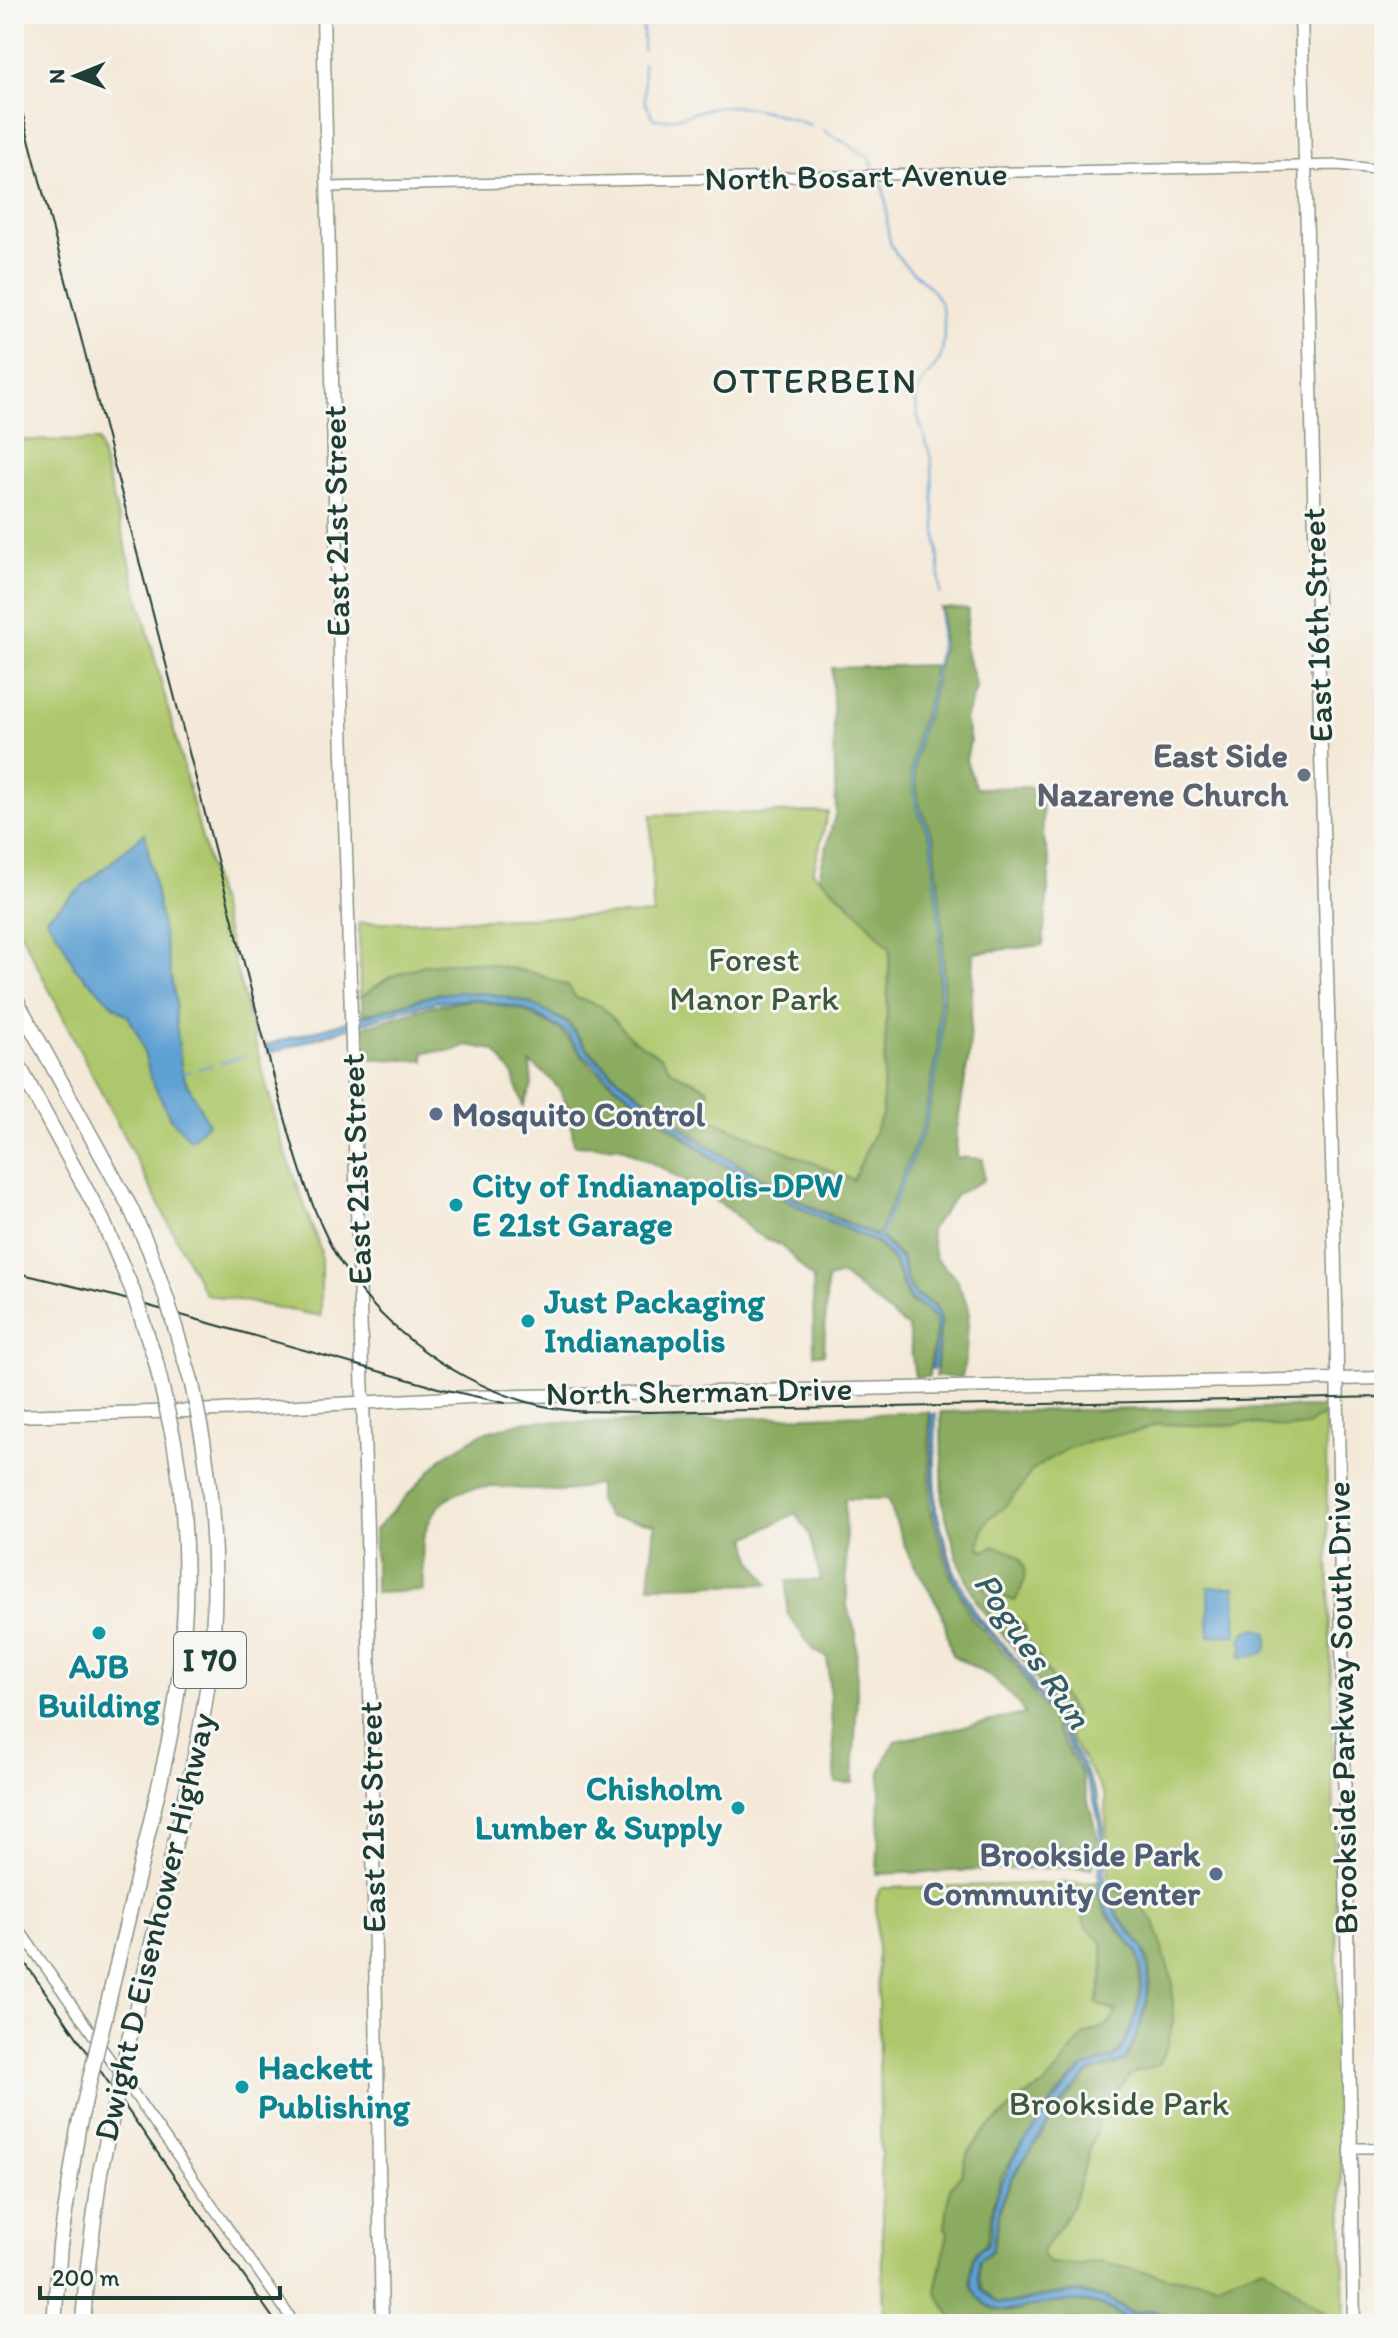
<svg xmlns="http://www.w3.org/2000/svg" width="1398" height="2338" font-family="Itim,sans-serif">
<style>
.green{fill:#afc76c;stroke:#678250;stroke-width:2}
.forest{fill:#8bac60;stroke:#55744a;stroke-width:2}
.water{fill:#60a1d3;stroke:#406f84;stroke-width:2}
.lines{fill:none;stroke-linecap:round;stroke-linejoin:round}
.stream{stroke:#60a1d3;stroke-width:2}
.minor-casing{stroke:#8a9386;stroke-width:12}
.major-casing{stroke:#8a9386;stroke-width:15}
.highway-casing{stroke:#8a9386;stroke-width:17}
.minor{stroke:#fff;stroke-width:9}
.major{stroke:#fff;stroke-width:12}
.highway{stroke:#fff;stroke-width:14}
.rail{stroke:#1f3d34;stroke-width:2}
.highway-bridge-casing{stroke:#8a9386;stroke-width:17;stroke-linecap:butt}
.highway-bridge{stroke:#fff;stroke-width:14}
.worship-dot{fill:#6b7280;stroke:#f6f6f2;stroke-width:3}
.service-dot{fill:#5c6f8a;stroke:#f6f6f2;stroke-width:3}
.culture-dot{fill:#0f9aa8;stroke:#f6f6f2;stroke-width:3}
.labels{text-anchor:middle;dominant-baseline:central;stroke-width:6;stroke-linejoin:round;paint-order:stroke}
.shield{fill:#f6f6f2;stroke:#60746d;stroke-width:2}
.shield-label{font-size:32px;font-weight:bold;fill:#1f3d34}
.street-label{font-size:34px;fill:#1f3d34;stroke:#f6f6f2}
.worship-label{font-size:34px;font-weight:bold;fill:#5b616d;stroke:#f6f6f2;text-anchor:end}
.park-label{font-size:34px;fill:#3c593f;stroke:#f6f6f2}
.service-label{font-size:34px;font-weight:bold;fill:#4e5e75;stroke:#f6f6f2;text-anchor:start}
.culture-label{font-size:34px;font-weight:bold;fill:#0d838f;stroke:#f6f6f2;text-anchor:start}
.neighbourhood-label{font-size:36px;letter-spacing:2px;fill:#1f3d34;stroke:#f6f6f2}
.water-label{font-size:36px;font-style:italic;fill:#325b64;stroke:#f6f6f2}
</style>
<rect width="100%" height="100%" fill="#f6f6f2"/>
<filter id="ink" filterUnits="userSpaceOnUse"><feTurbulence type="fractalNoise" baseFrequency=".0125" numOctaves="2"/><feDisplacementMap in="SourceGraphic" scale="16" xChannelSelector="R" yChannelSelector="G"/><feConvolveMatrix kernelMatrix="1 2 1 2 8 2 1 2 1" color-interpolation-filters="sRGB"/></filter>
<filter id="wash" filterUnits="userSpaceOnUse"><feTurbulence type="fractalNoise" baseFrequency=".006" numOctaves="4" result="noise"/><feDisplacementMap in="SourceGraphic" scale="32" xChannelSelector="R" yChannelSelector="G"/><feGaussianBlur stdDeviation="1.8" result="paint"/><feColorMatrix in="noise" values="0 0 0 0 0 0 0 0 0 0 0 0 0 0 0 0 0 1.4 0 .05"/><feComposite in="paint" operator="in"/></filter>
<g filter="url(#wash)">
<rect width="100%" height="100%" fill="#f4e9d8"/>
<path class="green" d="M 14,440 L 98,441 L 280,1137 L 321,1252 L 321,1316 L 205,1294 L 80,1051 L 14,919 Z
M 828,812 L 813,872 L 857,911 L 890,948 L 882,1115 L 853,1181 L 706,1117 L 708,1088 L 672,1071 L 661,1057 L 632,1039 L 601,1006 L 576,998 L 568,986 L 534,973 L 472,961 L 390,977 L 360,997 L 359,923 L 653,914 L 651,815 Z
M 1325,1407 L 1345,2324 L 884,2324 L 876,1900 L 879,1891 L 883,1888 L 1109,1882 L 1105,1796 L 1027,1664 L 978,1604 L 959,1563 L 943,1506 L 941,1412 Z"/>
<path class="forest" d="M 942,608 L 968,609 L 965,648 L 976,688 L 965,719 L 970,741 L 966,760 L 976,788 L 1042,787 L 1043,835 L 1050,866 L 1043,945 L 974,953 L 969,1054 L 957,1129 L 956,1157 L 983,1159 L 984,1180 L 957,1194 L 930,1230 L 935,1258 L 955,1277 L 969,1308 L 966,1353 L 962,1377 L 936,1377 L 941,1323 L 938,1311 L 934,1304 L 916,1294 L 908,1280 L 902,1258 L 880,1236 L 925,1129 L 941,1053 L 943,996 L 943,930 L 934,839 L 919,805 L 914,771 L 920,735 L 930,707 L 942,646 Z
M 934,665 L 930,695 L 916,738 L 911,771 L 916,807 L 931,840 L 940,931 L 938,1053 L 922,1128 L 878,1236 L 807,1204 L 721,1154 L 621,1080 L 590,1051 L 568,1022 L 525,1001 L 487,993 L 439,993 L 362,1015 L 362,996 L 390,977 L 424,965 L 472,961 L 534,973 L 568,986 L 576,998 L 601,1006 L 632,1039 L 661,1057 L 672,1071 L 708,1089 L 706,1117 L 853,1180 L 882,1115 L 890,948 L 857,911 L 819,876 L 836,811 L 832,668 Z
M 474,1000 L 522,1010 L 561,1030 L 588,1063 L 607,1079 L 710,1157 L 800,1208 L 878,1244 L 895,1265 L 902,1286 L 910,1302 L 922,1308 L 935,1320 C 937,1340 929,1357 929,1377 L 915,1377 L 908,1328 L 842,1275 L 827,1279 L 824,1354 L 814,1354 L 813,1279 L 782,1246 L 753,1232 L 730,1210 L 662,1168 L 621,1147 L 574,1145 C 569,1106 566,1085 530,1063 L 532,1085 L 523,1106 L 513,1075 L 494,1050 L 467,1045 L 453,1051 L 424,1052 L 424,1061 L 364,1058 L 363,1027 L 431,1006 Z
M 1325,1407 L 1326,1413 L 1307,1426 L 1287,1428 L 1248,1423 L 1217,1426 L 1158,1424 L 1136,1432 L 1109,1436 L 1069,1448 L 1032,1470 L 1020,1489 L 1002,1509 L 989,1518 L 983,1528 L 979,1547 L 985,1551 L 993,1546 C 1029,1552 1031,1574 1015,1601 C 1001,1598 996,1588 983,1587 L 990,1598 L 1025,1626 L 1026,1638 L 1075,1715 L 1063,1726 L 1027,1664 L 978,1604 L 959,1563 L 943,1506 L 941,1412 Z
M 929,1412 L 930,1509 L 949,1572 L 972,1619 L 1017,1667 L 1034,1695 L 1050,1715 L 1059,1735 L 1081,1773 L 1098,1840 L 1093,1868 L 1071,1867 L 877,1874 L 881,1769 L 895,1741 L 1025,1714 C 1008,1685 982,1670 952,1655 L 942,1612 L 909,1556 L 887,1499 L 845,1499 L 847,1607 L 856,1633 L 857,1695 L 853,1783 L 836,1783 L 827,1657 L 814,1651 L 787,1613 L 787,1581 L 821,1580 L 810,1535 L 796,1513 L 747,1538 L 752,1559 L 769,1584 L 649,1586 L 655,1524 L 608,1517 L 598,1501 L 598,1484 C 587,1486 574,1491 562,1491 C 510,1492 445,1466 424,1535 C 420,1550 424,1576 424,1591 L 375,1593 L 375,1530 L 444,1456 L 483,1433 L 528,1421 L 597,1423 Z
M 1106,1886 L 1130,1895 L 1154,1921 L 1172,1980 L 1173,2021 L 1168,2044 L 1158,2065 L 1131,2074 L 1103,2107 L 1072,2207 L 1041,2254 L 1050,2263 L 1080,2265 L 1100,2262 L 1167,2277 L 1217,2283 L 1263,2266 L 1341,2324 L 1193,2324 L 1154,2310 L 1134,2312 L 1126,2310 L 1109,2298 L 1080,2292 L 1051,2294 L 1009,2303 L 997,2302 L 983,2290 L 979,2278 L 980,2261 L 993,2250 L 1002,2201 L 1012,2179 L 1060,2107 L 1089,2073 L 1126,2061 C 1140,2032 1162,1976 1142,1946 C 1134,1933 1122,1923 1115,1910 C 1111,1903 1109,1894 1106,1886 Z
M 1085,1889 L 1096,1891 L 1107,1915 L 1136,1951 L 1139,1960 L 1140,1994 L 1133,2023 L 1119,2052 L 1111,2058 L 1082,2068 L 1054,2098 L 1030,2136 L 1016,2151 L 1002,2176 L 995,2196 L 986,2244 C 974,2250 972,2257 971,2269 C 967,2294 987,2313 1012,2312 C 1022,2311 1032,2306 1042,2304 C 1056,2301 1072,2301 1086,2303 C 1093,2304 1104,2307 1110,2310 C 1116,2314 1119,2317 1126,2319 C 1141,2322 1155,2320 1170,2324 L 1094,2324 L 1072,2319 L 1055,2324 L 960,2324 L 953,2320 L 936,2291 L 948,2233 L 945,2227 L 950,2188 L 961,2174 L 967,2155 L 983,2133 L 1023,2097 L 1045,2085 L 1084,2035 L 1111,2023 L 1116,2012 L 1097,2004 L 1104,1968 L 1102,1942 L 1086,1928 L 1077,1899 Z"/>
<path class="water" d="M 145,833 L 176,1003 L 175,1013 L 182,1073 L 208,1123 L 191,1140 L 170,1118 L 151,1079 L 140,1038 L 128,1016 L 113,1005 L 75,968 L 62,941 L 46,918 Z
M 458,992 L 488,994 L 525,1002 L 540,1008 L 566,1023 L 589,1052 L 619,1080 L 702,1143 L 809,1207 L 882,1239 L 902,1261 L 907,1283 L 914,1295 L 932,1305 L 937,1311 L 940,1323 L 936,1369 L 931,1369 L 937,1335 L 936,1320 L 927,1309 L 909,1299 L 895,1262 L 878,1243 L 813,1214 L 718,1161 L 614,1083 L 583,1054 L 565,1031 L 525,1009 L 475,999 L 436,1002 L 404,1010 L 268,1054 L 266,1045 L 439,994 Z
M 931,1414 L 936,1414 L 935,1462 L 936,1509 L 953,1568 L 977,1615 L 1025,1669 L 1038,1692 L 1050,1705 L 1081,1762 L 1097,1796 L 1104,1829 L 1105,1887 L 1115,1913 L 1144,1949 L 1148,1974 L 1147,1999 L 1137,2034 L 1125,2060 L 1089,2072 L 1059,2106 L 1011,2179 L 1001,2201 L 992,2249 L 979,2261 L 978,2278 L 982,2291 L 998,2303 L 1008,2304 L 1051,2295 L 1080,2293 L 1108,2299 L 1126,2311 L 1134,2314 L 1153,2311 L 1189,2324 L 1124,2318 L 1111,2309 L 1089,2302 L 1060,2301 L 1013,2310 L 1000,2310 L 985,2304 L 978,2297 L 973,2287 L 971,2275 L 974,2258 L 979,2249 L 986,2246 L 990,2238 L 996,2195 L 1017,2152 L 1067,2085 L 1084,2068 L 1112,2059 L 1120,2053 L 1124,2046 L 1134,2023 L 1141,1994 L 1142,1971 L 1137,1951 L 1108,1913 L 1098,1892 L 1101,1840 L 1100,1825 L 1093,1797 L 1083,1772 L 1047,1707 L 1034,1691 L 1018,1664 L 974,1617 L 953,1576 L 933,1510 Z
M 1208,1587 L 1235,1587 L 1237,1635 L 1209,1636 Z
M 1257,1628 L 1267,1632 C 1272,1657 1259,1654 1242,1658 L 1240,1654 L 1244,1648 L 1241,1639 L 1247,1631 Z"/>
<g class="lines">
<path class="stream" d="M 643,50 L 643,14
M 643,63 L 645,102 L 654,119 C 678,122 694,110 716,107 C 747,103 781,115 810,125
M 823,130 L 869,157 L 873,167
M 880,181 C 891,202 883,227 892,247 C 903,271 935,282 942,308 C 945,321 945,351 938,362 C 932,372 921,381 917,393 C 912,414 927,438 931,459 C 933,475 932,492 934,508 C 936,537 941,565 940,594
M 220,1063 L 245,1056
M 198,1069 L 212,1065
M 182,1073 L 190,1071
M 878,1240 L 923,1130 L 940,1054 L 941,930 L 932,839 L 917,806 L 912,772 L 918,737 L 930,700 L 940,643 L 940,607"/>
</g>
</g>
<g filter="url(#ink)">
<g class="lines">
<g class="minor-casing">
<path id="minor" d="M 328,187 L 1339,165 L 1384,170
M 14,1922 L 295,2324
M 1351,2148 L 1384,2148"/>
</g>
<g class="major-casing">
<path id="major" d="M 323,14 L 335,497 L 367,1531 L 382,2324
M 1301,14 L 1336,1305 L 1354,2324
M 14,1416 L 220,1410 L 470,1397 L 1384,1378"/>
</g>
<g class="highway-casing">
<path id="highway" d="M 14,996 L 130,1207 L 149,1249 L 167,1300
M 14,1057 L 102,1219 L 132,1289
M 108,2003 C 123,1938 139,1873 154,1808 C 162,1773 171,1737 176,1701 C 189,1615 189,1527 174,1441
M 130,2035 C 146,1970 161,1904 176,1839 C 192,1772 208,1705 213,1635 C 217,1570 213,1505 203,1440
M 54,2324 L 60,2245
M 83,2324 L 86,2282"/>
</g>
<use href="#minor" class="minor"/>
<use href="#major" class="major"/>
<use href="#highway" class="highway"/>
<path class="rail" d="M 14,81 L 269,1059 C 286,1121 301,1186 330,1244 C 368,1318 445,1377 524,1401 C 543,1407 563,1410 584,1412
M 14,1272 L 114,1296 L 438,1388 L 505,1403
M 572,1411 L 648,1412 L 1384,1397
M 14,1947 L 277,2324"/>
<g class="highway-bridge-casing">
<path id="highway-bridge" d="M 132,1289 L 156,1362 L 174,1441
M 167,1300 L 192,1384 L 203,1440
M 60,2245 L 78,2129 L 108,2003
M 86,2282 L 100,2172 L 130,2035"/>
</g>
<use href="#highway-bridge" class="highway-bridge"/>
</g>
</g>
<circle class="worship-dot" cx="1304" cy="775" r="8"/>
<g class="service-dot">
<circle cx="436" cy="1114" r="8"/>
<circle cx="1216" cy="1874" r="8"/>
</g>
<g class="culture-dot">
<circle cx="456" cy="1205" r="8"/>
<circle cx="528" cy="1321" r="8"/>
<circle cx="99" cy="1633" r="8"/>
<circle cx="738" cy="1808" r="8"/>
<circle cx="242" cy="2087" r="8"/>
</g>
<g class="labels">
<rect class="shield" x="174" y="1632" width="72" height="56" rx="6"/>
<g class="shield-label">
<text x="210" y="1660">I 70</text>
</g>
<g class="street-label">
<text transform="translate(856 176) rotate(-1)">North Bosart Avenue</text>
<text transform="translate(336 521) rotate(-91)">East 21st Street</text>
<text transform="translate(1317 625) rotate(-92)">East 16th Street</text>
<text transform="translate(356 1169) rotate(-92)">East 21st Street</text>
<text transform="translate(699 1391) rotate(-1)">North Sherman Drive</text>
<text transform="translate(1342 1708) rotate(-91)">Brookside Parkway South Drive</text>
<text transform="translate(372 1817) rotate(-91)">East 21st Street</text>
<text transform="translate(154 1927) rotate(-77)">Dwight D Eisenhower Highway</text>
</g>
<g class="worship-label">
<text x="1288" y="755">East Side<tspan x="1288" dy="39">Nazarene Church</tspan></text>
</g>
<g class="park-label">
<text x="754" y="959">Forest<tspan x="754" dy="39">Manor Park</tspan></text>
<text x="1119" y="2103">Brookside Park</text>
</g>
<g class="service-label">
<text x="452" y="1114">Mosquito Control</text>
<text x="1200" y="1854" text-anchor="end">Brookside Park<tspan x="1200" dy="39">Community Center</tspan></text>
</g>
<g class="culture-label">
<text x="472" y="1185">City of Indianapolis-DPW<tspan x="472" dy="39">E 21st Garage</tspan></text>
<text x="544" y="1301">Just Packaging<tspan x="544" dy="39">Indianapolis</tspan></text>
<text x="99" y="1666" text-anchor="middle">AJB<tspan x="99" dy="39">Building</tspan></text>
<text x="722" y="1788" text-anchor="end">Chisholm<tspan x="722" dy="39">Lumber &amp; Supply</tspan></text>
<text x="258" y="2067">Hackett<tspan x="258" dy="39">Publishing</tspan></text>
</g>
<g class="neighbourhood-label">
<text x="815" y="380">OTTERBEIN</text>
</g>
<g class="water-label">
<text transform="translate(1033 1650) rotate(56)">Pogues Run</text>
</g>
</g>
<rect width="1398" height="2338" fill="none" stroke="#f6f6f2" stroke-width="48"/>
<g transform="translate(76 76) rotate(269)" stroke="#f6f6f2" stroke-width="6" paint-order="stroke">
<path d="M0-6L14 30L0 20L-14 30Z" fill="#1f3d34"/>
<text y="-12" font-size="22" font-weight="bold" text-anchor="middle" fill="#1f3d34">N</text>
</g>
<path d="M40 2286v12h240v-12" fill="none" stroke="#1f3d34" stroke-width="4"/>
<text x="52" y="2286" font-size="24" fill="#1f3d34" stroke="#f6f6f2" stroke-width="6" paint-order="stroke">200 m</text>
</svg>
